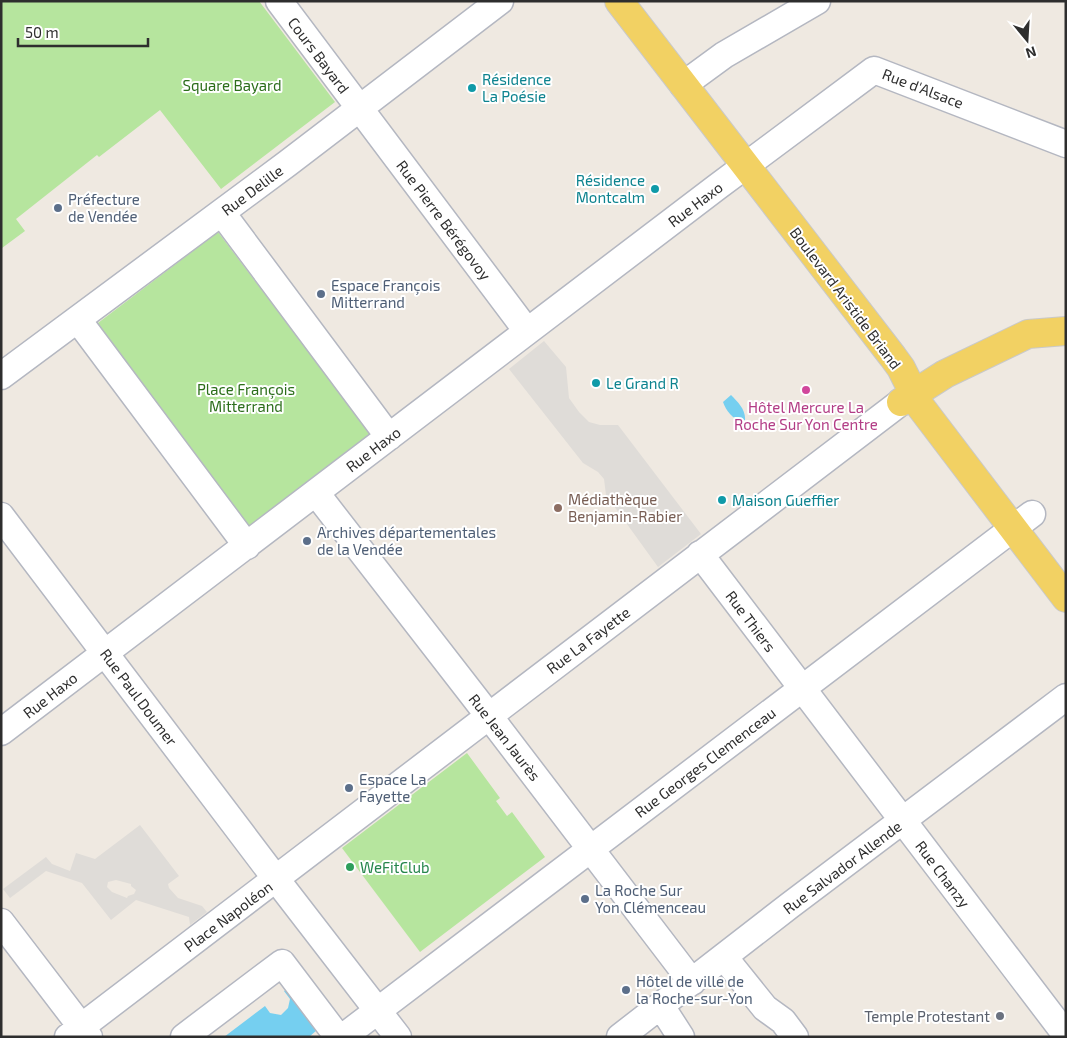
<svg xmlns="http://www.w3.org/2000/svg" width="1067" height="1038" font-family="'Exo 2',sans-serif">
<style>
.green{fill:#b6e59e}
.plaza{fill:#dfdcd8;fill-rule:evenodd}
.water{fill:#75cff0}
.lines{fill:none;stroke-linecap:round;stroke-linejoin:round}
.minor-casing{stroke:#b4b7c1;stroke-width:29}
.major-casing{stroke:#c9c9c9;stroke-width:30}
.minor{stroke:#fff;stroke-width:26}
.major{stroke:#f2d163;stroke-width:28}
.culture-dot{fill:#0f9aa8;stroke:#fff;stroke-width:2}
.service-dot{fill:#5c6f8a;stroke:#fff;stroke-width:2}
.hotel-dot{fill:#d1479c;stroke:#fff;stroke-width:2}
.education-dot{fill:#8d6e63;stroke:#fff;stroke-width:2}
.leisure-dot{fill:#2e9e5b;stroke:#fff;stroke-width:2}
.worship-dot{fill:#6b7280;stroke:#fff;stroke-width:2}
.labels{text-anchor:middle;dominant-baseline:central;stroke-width:4;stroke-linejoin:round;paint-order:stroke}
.street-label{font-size:15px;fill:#2e2e2e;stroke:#fff}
.culture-label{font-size:15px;fill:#0d838f;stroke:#fff;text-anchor:start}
.park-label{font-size:15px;fill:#2c6e1b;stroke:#fff}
.service-label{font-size:15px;fill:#4e5e75;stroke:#fff;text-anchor:start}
.hotel-label{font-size:15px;fill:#b23c85;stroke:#fff}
.education-label{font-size:15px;fill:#785e54;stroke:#fff;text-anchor:start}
.leisure-label{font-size:15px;fill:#27864d;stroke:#fff;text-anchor:start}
.worship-label{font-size:15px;fill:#5b616d;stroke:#fff;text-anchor:end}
</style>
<rect width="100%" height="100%" fill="#efe9e1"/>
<path class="green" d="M 1,1 L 259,1 L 335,102 L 221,189 L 160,110 L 99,157 L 97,155 L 16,219 L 25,231 L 2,248 Z
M 218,232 L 374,438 L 250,532 L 94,326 Z
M 467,753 L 500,798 L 496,801 L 507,816 L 512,812 L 545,857 L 420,952 L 342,848 Z"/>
<path class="plaza" d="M 544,341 L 566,367 L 569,398 L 579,412 L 589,422 L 600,425 L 618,425 L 701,534 L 658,567 L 606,495 L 604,479 L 598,472 L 583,463 L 509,369 Z
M 140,825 L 179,876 L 168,884 L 169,888 L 178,898 L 202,906 L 207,912 L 190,925 L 189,917 L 136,900 L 111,920 L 82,883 L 46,871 L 10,898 L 3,889 L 46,857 L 52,864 L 70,871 L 76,853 L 95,859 ZM 116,880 L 131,884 L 131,886 L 136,890 L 134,894 L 128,896 L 127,898 L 112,892 L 107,887 L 108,882 Z"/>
<path class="water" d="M 731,395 C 738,402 746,410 745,420 L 742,422 C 733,419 726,411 723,402 Z
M 287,989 L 317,1030 L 309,1037 L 224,1037 L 265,1006 L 270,1013 L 281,1015 L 288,1008 L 290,999 L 284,991 Z"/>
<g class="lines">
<g class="minor-casing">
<path id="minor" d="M 279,1 L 527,331
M 683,85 L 724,55 L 817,1
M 222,213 L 389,437
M 78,320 L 247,546
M 1,376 L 288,163 L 500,1
M 316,493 L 489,716 L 692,982
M 1,516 L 276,879 L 398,1037
M 700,554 L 1066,1035
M 1,732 L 717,187 L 874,70 L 1066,144
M 1,922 L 89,1037
M 724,957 L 765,1008 L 783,1021 L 795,1037
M 661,1006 L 681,1037
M 68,1037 L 901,402
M 184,1037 L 282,963 L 338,1037
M 343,1037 L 1032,514
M 620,1037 L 789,906 L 1066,697"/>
</g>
<g class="major-casing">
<path id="major" d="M 619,1 L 893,357 L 901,368 L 920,406 L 1066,598
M 901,402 L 945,374 L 1028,334 L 1066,331"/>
</g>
<use href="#minor" class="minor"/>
<use href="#major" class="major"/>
</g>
<g class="culture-dot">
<circle cx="472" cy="88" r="5"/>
<circle cx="655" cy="189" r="5"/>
<circle cx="596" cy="383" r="5"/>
<circle cx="722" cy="500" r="5"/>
</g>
<g class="service-dot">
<circle cx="58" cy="208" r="5"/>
<circle cx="321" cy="294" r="5"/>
<circle cx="307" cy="541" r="5"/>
<circle cx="349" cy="788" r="5"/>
<circle cx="585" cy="899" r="5"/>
<circle cx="626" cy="990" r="5"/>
</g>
<circle class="hotel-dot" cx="806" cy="390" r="5"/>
<circle class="education-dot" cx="558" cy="508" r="5"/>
<circle class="leisure-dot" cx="350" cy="867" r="5"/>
<circle class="worship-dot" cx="1000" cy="1016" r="5"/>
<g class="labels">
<g class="street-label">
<text transform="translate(319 55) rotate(53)">Cours Bayard</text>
<text transform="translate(923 88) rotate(21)">Rue d'Alsace</text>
<text transform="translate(252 190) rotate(-37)">Rue Delille</text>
<text transform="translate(695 204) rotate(-37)">Rue Haxo</text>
<text transform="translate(444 220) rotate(53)">Rue Pierre Bérégovoy</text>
<text transform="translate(846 298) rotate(53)">Boulevard Aristide Briand</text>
<text transform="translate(373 449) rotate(-37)">Rue Haxo</text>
<text transform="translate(751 621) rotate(53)">Rue Thiers</text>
<text transform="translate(588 640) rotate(-37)">Rue La Fayette</text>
<text transform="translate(50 695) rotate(-38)">Rue Haxo</text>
<text transform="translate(139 697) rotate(53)">Rue Paul Doumer</text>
<text transform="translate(505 737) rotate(52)">Rue Jean Jaurès</text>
<text transform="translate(705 762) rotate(-37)">Rue Georges Clemenceau</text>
<text transform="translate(842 867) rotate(-37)">Rue Salvador Allende</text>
<text transform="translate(943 874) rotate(53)">Rue Chanzy</text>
<text transform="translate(228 916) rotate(-37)">Place Napoléon</text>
</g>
<g class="culture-label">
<text x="482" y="79">Résidence<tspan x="482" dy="17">La Poésie</tspan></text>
<text x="645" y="180" text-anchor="end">Résidence<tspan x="645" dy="17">Montcalm</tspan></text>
<text x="606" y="383">Le Grand R</text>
<text x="732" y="500">Maison Gueffier</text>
</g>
<g class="park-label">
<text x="232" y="85">Square Bayard</text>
<text x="246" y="389">Place François<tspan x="246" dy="17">Mitterrand</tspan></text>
</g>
<g class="service-label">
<text x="68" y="199">Préfecture<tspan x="68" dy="17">de Vendée</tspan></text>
<text x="331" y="285">Espace François<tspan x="331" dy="17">Mitterrand</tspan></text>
<text x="317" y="532">Archives départementales<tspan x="317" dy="17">de la Vendée</tspan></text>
<text x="359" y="779">Espace La<tspan x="359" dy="17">Fayette</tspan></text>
<text x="595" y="890">La Roche Sur<tspan x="595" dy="17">Yon Clémenceau</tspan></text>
<text x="636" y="981">Hôtel de ville de<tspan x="636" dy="17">la Roche-sur-Yon</tspan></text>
</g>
<g class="hotel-label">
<text x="806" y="407">Hôtel Mercure La<tspan x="806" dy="17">Roche Sur Yon Centre</tspan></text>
</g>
<g class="education-label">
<text x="568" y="499">Médiathèque<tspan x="568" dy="17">Benjamin-Rabier</tspan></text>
</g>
<g class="leisure-label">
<text x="360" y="867">WeFitClub</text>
</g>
<g class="worship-label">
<text x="990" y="1016">Temple Protestant</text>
</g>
</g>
<rect width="1067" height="1038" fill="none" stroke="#2e2e2e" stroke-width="5"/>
<g transform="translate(1027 40) rotate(162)" stroke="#ffffff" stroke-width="4" paint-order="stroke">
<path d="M0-4L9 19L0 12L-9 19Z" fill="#2e2e2e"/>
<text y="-8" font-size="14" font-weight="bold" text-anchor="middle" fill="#2e2e2e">N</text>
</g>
<path d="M18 38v8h130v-8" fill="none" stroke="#2e2e2e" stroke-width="2.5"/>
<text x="25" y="38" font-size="15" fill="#2e2e2e" stroke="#ffffff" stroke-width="4" paint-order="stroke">50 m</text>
</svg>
